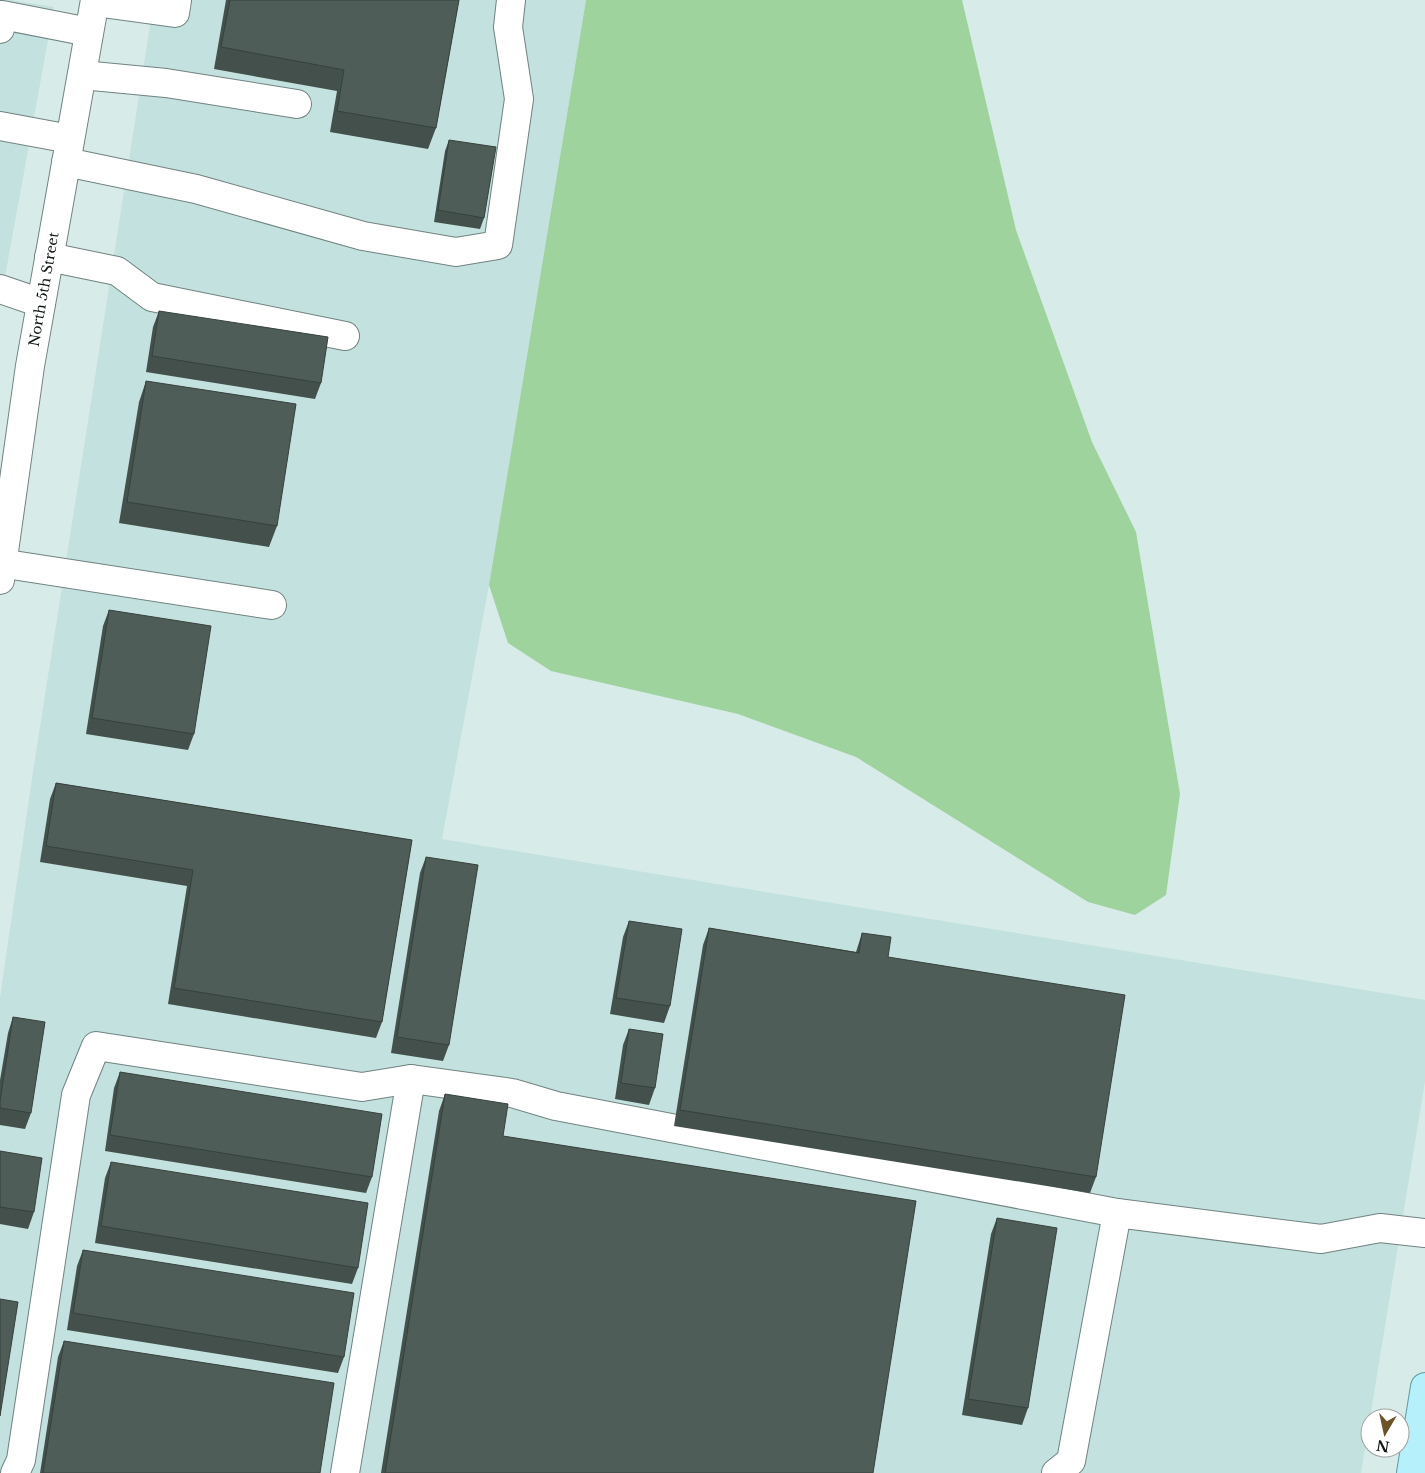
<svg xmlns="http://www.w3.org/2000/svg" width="1425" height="1473" font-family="'Libre Baskerville',serif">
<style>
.built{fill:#c3e1de}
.green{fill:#9fd39e}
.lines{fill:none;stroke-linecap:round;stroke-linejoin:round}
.minor-casing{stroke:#708381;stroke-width:30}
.major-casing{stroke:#5c9da8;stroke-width:30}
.minor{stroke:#fff;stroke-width:28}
.major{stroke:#b6f0fa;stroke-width:28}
.wall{fill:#43504b}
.building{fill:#4e5d57;stroke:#37413d}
.labels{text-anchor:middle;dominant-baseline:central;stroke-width:5;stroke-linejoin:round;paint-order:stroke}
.street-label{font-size:14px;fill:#0f1615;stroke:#fff}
</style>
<rect width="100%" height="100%" fill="#d7ebe8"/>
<path class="built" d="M 0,0 L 11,0 L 54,7 L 0,304 Z
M 154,0 L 586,0 L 489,585 L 442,839 L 1425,1000 L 1425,1081 L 1361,1473 L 0,1473 L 0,997 L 33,772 Z"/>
<path class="green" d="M 586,0 L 962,0 L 1016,230 L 1092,442 L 1136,532 L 1180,794 L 1166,895 L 1135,915 L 1088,902 L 856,757 L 738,714 L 551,671 L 508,643 L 489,585 Z"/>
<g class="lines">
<g class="minor-casing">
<g id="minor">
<path d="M 95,2 L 175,13 L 177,0"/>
<path d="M 0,29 L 2,15 L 89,32"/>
<path d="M 82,75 L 166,83 L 297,104"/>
<path d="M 0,126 L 70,139"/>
<path d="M 66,162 L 196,189 L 363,236 L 456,252 L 498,245 L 519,99 L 508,27 L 511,0"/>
<path d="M 49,257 L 117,271 L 152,297 L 345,336"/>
<path d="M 0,289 L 41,303"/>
<path d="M 0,563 L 272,605"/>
<path id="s1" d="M 0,580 L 30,366 L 95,0"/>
<path d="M 15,1473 L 21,1460 L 76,1095 L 96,1046 L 362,1087 L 411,1079 L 512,1093 L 556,1106 L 1117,1213"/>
<path d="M 345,1473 L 411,1079"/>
<path d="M 1056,1473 L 1071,1461 L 1117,1213 L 1321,1239 L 1380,1228 L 1425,1233"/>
</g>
</g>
<g class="major-casing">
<path id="major" d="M 1411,1473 L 1425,1387"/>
</g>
<use href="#minor" class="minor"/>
<use href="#major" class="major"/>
</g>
<path class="wall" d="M 226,0 L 459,0 L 436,128 L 428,149 L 330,132 L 337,91 L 214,69 Z
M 449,140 L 484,218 L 480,229 L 434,222 L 445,151 Z
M 159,311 L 321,383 L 315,399 L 146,372 L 153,327 Z
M 146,381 L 277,526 L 269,547 L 119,523 L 139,402 Z
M 109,610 L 194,734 L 188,750 L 86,734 L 103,626 Z
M 56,783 L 412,840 L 382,1022 L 376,1038 L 168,1004 L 187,886 L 40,862 L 50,799 Z
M 426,857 L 449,1045 L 443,1061 L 391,1053 L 420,873 Z
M 629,921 L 670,1006 L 664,1023 L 610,1014 L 623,937 Z
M 709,928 L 856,952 L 862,933 L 888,957 L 1096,1177 L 1090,1193 L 674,1126 L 703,945 Z
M 13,1017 L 31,1113 L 25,1129 L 0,1125 L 0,1080 L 8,1033 Z
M 629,1029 L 655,1088 L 649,1105 L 615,1099 L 623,1045 Z
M 120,1072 L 372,1177 L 366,1193 L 105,1151 L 114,1088 Z
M 445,1094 L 503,1136 L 873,1473 L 381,1473 L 439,1111 Z
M 0,1151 L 34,1212 L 28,1229 L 0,1224 Z
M 111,1162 L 358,1268 L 352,1284 L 95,1243 L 105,1178 Z
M 997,1218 L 1028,1408 L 1022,1425 L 962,1415 L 991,1234 Z
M 83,1250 L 344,1357 L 338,1373 L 67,1330 L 77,1266 Z
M 64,1341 L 320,1473 L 40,1473 L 58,1357 Z"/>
<path class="building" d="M 230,0 L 459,0 L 436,128 L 337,111 L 344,70 L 221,47 Z
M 449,140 L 496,147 L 484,218 L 438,210 Z
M 159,311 L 328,337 L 321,383 L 152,356 Z
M 146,381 L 296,404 L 277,526 L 127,502 Z
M 109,610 L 211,626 L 194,734 L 92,718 Z
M 56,783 L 412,840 L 382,1022 L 174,988 L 193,870 L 46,846 Z
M 426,857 L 478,865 L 449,1045 L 397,1037 Z
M 629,921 L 682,929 L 670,1006 L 616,998 Z
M 709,928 L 859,953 L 862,933 L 891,937 L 888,957 L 1125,995 L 1096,1177 L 680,1110 Z
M 13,1017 L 45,1022 L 31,1113 L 0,1108 L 0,1101 Z
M 629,1029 L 663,1034 L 655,1088 L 621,1083 Z
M 120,1072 L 382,1114 L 372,1177 L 110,1135 Z
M 445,1094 L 508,1104 L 503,1136 L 916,1201 L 873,1473 L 385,1473 Z
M 0,1151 L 42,1158 L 34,1212 L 0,1207 Z
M 111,1162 L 368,1203 L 358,1268 L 101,1226 Z
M 997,1218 L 1057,1228 L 1028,1408 L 968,1399 Z
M 83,1250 L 354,1293 L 344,1357 L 73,1313 Z
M 0,1299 L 18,1302 L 0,1416 Z
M 64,1341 L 334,1383 L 320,1473 L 43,1473 Z"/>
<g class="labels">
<g class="street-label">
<text stroke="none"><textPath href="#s1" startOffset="294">North 5th Street</textPath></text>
</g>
</g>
<g transform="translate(1385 1433) rotate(189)"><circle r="24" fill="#ffffff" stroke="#9fa2a1"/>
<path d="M0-4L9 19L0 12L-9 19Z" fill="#6e5225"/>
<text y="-8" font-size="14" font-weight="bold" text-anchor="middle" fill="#0f1615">N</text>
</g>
</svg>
